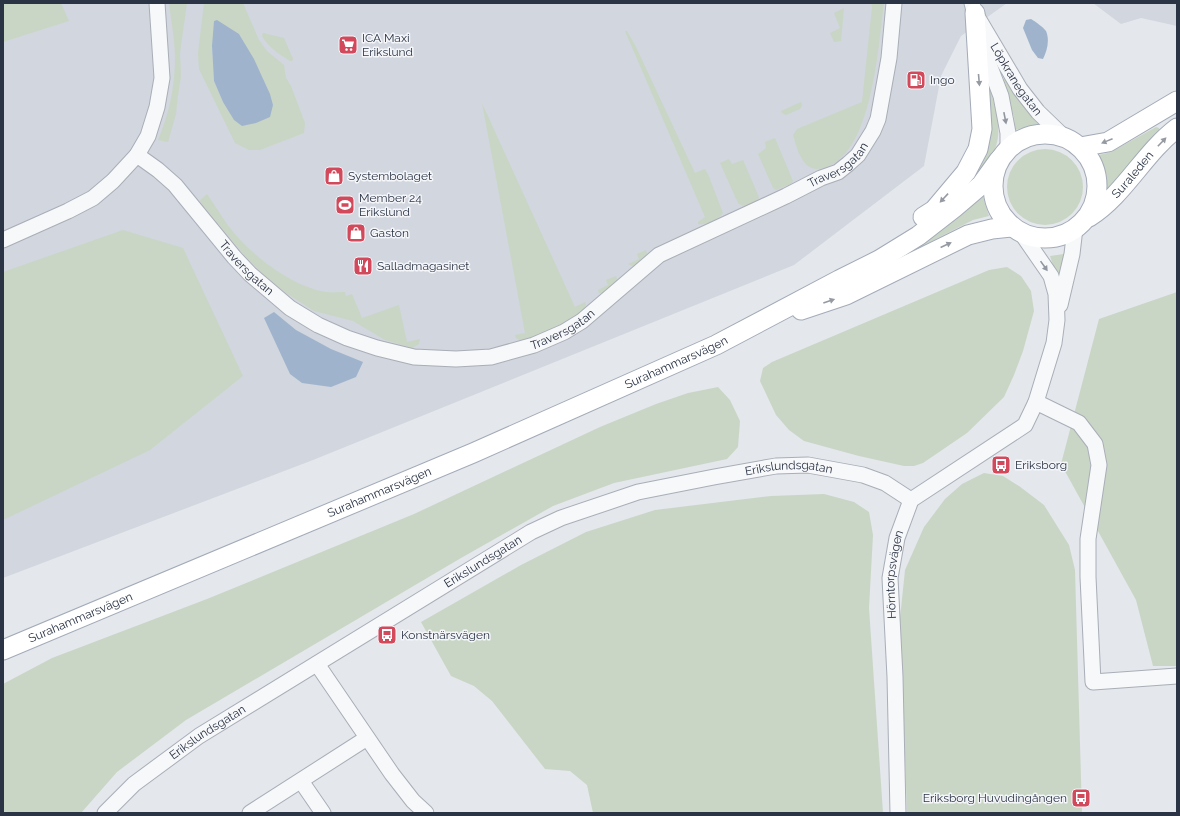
<svg xmlns="http://www.w3.org/2000/svg" width="1180" height="816" font-family="Raleway,sans-serif">
<style>
.built{fill:#d2d6de}
.green{fill:#c9d6c5;fill-rule:evenodd}
.water{fill:#9fb4cc}
.lines{fill:none;stroke-linecap:round;stroke-linejoin:round}
.minor-casing{stroke:#a9aeb7;stroke-width:17}
.major-casing{stroke:#a3abb8;stroke-width:21}
.minor{stroke:#f7f8fa;stroke-width:15}
.major{stroke:#fff;stroke-width:19}
.oneway{fill:#959aa2}
.oneway2{fill:#9196a0}
.labels{text-anchor:middle;dominant-baseline:central;stroke-width:3;stroke-linejoin:round;paint-order:stroke}
.poi-label{font-size:12px;fill:#2b3445;stroke:#f4f6f9;text-anchor:start}
.street-label{font-size:12px;fill:#2b3445;stroke:#f4f6f9}
</style>
<rect width="100%" height="100%" fill="#e4e7ec"/>
<path class="built" d="M 3,3 L 1007,3 L 961,36 L 941,76 L 924,166 L 794,265 L 313,460 L 3,578 Z
M 1093,3 L 1177,3 L 1177,26 L 1141,18 L 1121,24 Z"/>
<path class="green" d="M 3,3 L 61,3 L 69,21 L 3,42 Z
M 169,3 L 187,3 L 180,53 L 181,76 L 178,96 L 176,114 L 168,142 L 158,140 C 169,114 175,87 175,58 C 175,40 171,21 169,3 Z
M 204,3 L 243,3 L 259,40 L 267,51 L 284,65 L 286,78 L 291,86 L 305,123 L 304,133 L 260,150 L 249,150 L 235,143 L 199,69 L 198,53 ZM 239,34 C 252,56 266,80 273,105 L 223,102 L 214,81 L 212,46 Z
M 871,3 L 884,3 C 878,45 873,154 824,168 C 803,174 798,151 793,135 L 797,129 L 862,102 L 872,7 Z
M 844,8 L 841,41 L 834,42 L 830,33 L 840,28 L 834,13 Z
M 625,31 L 627,31 L 636,47 L 695,173 L 705,169 L 708,174 L 723,213 C 719,219 705,226 698,224 L 698,222 L 705,217 Z
M 263,33 L 284,38 L 293,59 L 292,61 L 290,61 C 279,54 268,47 262,36 Z
M 1005,79 L 1020,101 L 1040,124 L 1015,130 L 1014,117 L 1002,80 Z
M 989,85 C 996,110 1006,136 989,160 C 985,165 980,171 975,176 L 973,175 Z
M 801,102 L 802,105 L 800,109 L 786,115 L 782,113 L 781,111 Z
M 482,103 L 575,307 L 585,302 L 586,304 L 584,311 C 565,325 543,334 521,341 L 516,338 L 515,335 L 525,333 Z
M 1156,127 L 1159,128 L 1160,132 L 1107,192 L 1106,174 L 1099,155 L 1111,152 Z
M 775,138 L 793,181 L 791,184 L 776,190 L 773,188 L 758,154 L 766,148 L 765,142 Z
M1007 187a38 38 0 1 1 76 0a38 38 0 1 1-76 0Z
M 729,159 L 732,164 L 743,160 L 758,195 L 759,198 C 754,204 744,209 738,203 L 720,163 Z
M 982,192 L 985,204 L 989,216 L 973,220 L 916,249 L 915,247 Z
M 207,194 C 214,204 220,214 227,224 C 247,252 291,287 326,292 C 332,293 339,292 345,292 L 346,296 L 352,294 L 362,318 L 399,305 L 407,342 L 420,339 L 419,344 L 412,348 L 385,340 L 353,321 L 314,311 L 286,293 L 265,276 L 245,256 L 201,203 L 200,200 Z
M 123,230 L 183,248 L 243,376 L 150,450 L 3,520 L 3,272 Z
M 646,250 L 648,257 L 637,266 L 634,267 L 628,264 L 639,259 L 637,254 Z
M 1064,254 L 1061,276 L 1057,277 L 1050,256 Z
M 1007,267 L 1021,276 L 1031,291 L 1034,311 L 1023,351 L 1014,375 L 1004,397 L 967,433 L 923,463 L 914,466 L 904,466 L 859,456 L 804,441 L 789,430 L 776,415 L 760,381 L 763,368 L 772,362 L 989,270 Z
M 616,276 L 618,282 L 606,293 L 599,293 L 598,290 L 608,285 L 606,280 Z
M 1177,292 L 1177,666 L 1153,666 L 1136,600 L 1061,464 L 1099,319 Z
M 718,387 L 730,400 L 740,421 L 738,447 L 727,459 L 614,483 L 553,506 L 461,558 L 186,720 L 117,772 L 81,813 L 3,813 L 3,684 L 52,658 L 207,599 L 414,514 L 600,427 L 656,404 L 688,393 Z
M 984,473 L 1003,476 L 1019,486 L 1044,505 L 1069,545 L 1075,570 L 1082,813 L 907,813 L 900,618 L 905,570 L 924,527 L 945,499 L 962,484 Z
M 824,494 L 854,502 L 869,512 L 873,535 L 869,608 L 883,813 L 593,813 L 587,785 L 570,771 L 545,769 L 492,701 L 474,686 L 451,676 L 421,622 L 521,565 L 586,532 L 655,510 L 771,496 Z"/>
<path class="water" d="M 1031,19 C 1036,22 1043,27 1046,31 C 1050,40 1047,51 1043,59 L 1038,58 L 1032,50 L 1023,28 L 1026,20 Z
M 217,20 L 239,34 L 254,59 L 270,94 L 273,105 L 270,117 L 256,123 L 242,126 L 234,120 L 223,102 L 214,81 L 212,46 L 214,21 Z
M 274,312 L 296,330 L 331,349 L 363,362 L 356,377 L 331,387 L 302,383 L 290,374 L 264,318 Z"/>
<g class="lines">
<g class="minor-casing">
<g id="minor">
<path d="M 972,3 L 985,54 L 1001,96 L 1008,133 L 1008,150"/>
<path id="s1" d="M 975,13 L 1020,89 L 1038,112 L 1065,138"/>
<path id="s2" d="M 137,155 L 158,170 L 175,185 L 234,257 L 250,274 L 290,308 L 318,325 L 347,338 L 377,348 L 414,357 L 456,359 L 491,357 L 534,345 L 564,332 L 582,321 L 659,255 L 786,196 L 821,178 L 838,172 L 848,164 L 858,155 L 873,131 L 878,119 L 889,58 L 894,3"/>
<path d="M 3,240 L 68,211 L 93,198 L 113,181 L 137,155 L 148,136 L 157,107 L 162,78 L 157,3"/>
<path d="M 1060,305 L 1072,254 L 1075,228"/>
<path d="M 1036,402 L 1079,423 L 1095,444 L 1099,465 L 1088,539 L 1088,577 L 1093,682 L 1177,676"/>
<path d="M 317,664 L 392,774 L 413,801 L 426,813"/>
<path d="M 301,781 L 323,813"/>
<path id="s3" d="M 105,813 L 134,784 L 199,736 L 531,532 L 561,518 L 638,492 L 714,477 L 776,466 L 808,465 L 863,475 L 885,483 L 911,500"/>
<path d="M 250,813 L 367,738"/>
<path id="s4" d="M 898,813 L 895,677 L 890,578 L 897,538 L 911,500 L 1025,425 L 1036,402 L 1054,343 L 1057,320 L 1056,294 L 1051,276 L 1022,234"/>
</g>
</g>
<g class="major-casing">
<g id="major">
<circle cx="1045" cy="186" r="52"/>
<path d="M 1080,147 L 1108,142 L 1177,101"/>
<path d="M 923,217 L 934,210 L 966,172 L 978,149 L 982,129 L 975,13"/>
<path id="s5" d="M 1089,217 C 1124,195 1144,153 1177,128"/>
<path d="M 801,310 L 846,295 L 968,235 L 992,229 L 1011,227"/>
<path id="s6" d="M 3,650 L 473,453 L 716,345 L 839,280 L 879,260 L 918,236 L 954,208 L 981,185 L 999,160"/>
</g>
</g>
<use href="#minor" class="minor"/>
<use href="#major" class="major"/>
</g>
<defs><path id="oneway-solid" d="M-6-.8H1V-3.2L6.5 0L1 3.2V.8H-6Z"/></defs>
<g class="oneway">
<use href="#oneway-solid" transform="translate(979 80) rotate(85)"/>
<use href="#oneway-solid" transform="translate(1107 141) rotate(158)"/>
<use href="#oneway-solid" transform="translate(1162 142) rotate(-46)"/>
<use href="#oneway-solid" transform="translate(944 198) rotate(133)"/>
<use href="#oneway-solid" transform="translate(946 245) rotate(-25)"/>
<use href="#oneway-solid" transform="translate(829 301) rotate(-19)"/>
</g>
<g class="oneway2">
<use href="#oneway-solid" transform="translate(1005 118) rotate(79)"/>
<use href="#oneway-solid" transform="translate(1044 266) rotate(55)"/>
</g>
<defs>
<g id="supermarket-square" transform="scale(1)"><rect x="-9" y="-9" width="18" height="18" rx="4" fill="#d1495b" stroke="#f4f6f9"/><path d="M-6-5.5h2.5l.6 2H6L4.5 2H-2.5L-4.4-4H-6ZM-1.5 3.2a1.3 1.3 0 1 0 .1 0ZM3 3.2a1.3 1.3 0 1 0 .1 0Z" fill="#fff"/></g>
<g id="fuel-square" transform="scale(1)"><rect x="-9" y="-9" width="18" height="18" rx="4" fill="#d1495b" stroke="#f4f6f9"/><path d="M-5.5-6h7V0h2V4h1.3V-2.5L3-4.5l.8-.8L6-3V5H2.5V1h-1V6h-7ZM-4.2-4.7v3.2H.2V-4.7Z" fill="#fff"/></g>
<g id="shop-square" transform="scale(1)"><rect x="-9" y="-9" width="18" height="18" rx="4" fill="#d1495b" stroke="#f4f6f9"/><path d="M-5-2.5h2.3a2.7 3.5 0 0 1 5.4 0H5L5.5 6h-11ZM-1.5-2.5h3a1.5 2.3 0 0 0-3 0Z" fill="#fff"/></g>
<g id="stadium-square" transform="scale(1)"><rect x="-9" y="-9" width="18" height="18" rx="4" fill="#d1495b" stroke="#f4f6f9"/><path d="M0-5a6.5 5 0 1 0 0 10a6.5 5 0 1 0 0-10ZM-3.5-1.8h7v3.6h-7Z" fill="#fff"/></g>
<g id="restaurant-square" transform="scale(1)"><rect x="-9" y="-9" width="18" height="18" rx="4" fill="#d1495b" stroke="#f4f6f9"/><path d="M-5-6h1v4h1v-4h1v4h1v-4h1v5L-1.5 .5V6h-2V.5L-5-1ZM5-6V6H3V1.5H1.5Q1.5-4 5-6Z" fill="#fff"/></g>
<g id="bus-square" transform="scale(1)"><rect x="-9" y="-9" width="18" height="18" rx="4" fill="#d1495b" stroke="#f4f6f9"/><path d="M-5-6H5V4H4V6H2V4H-2V6H-4V4H-5ZM-3.5-4V0h7V-4ZM-3.5 1.2v1.5H-2V1.2ZM2 1.2v1.5H3.5V1.2Z" fill="#fff"/></g>
</defs>
<g fill-rule="evenodd">
<use href="#supermarket-square" x="348" y="45"/>
<use href="#fuel-square" x="916" y="80"/>
<use href="#shop-square" x="334" y="176"/>
<use href="#stadium-square" x="345" y="205"/>
<use href="#shop-square" x="356" y="233"/>
<use href="#restaurant-square" x="363" y="266"/>
<use href="#bus-square" x="1001" y="465"/>
<use href="#bus-square" x="387" y="635"/>
<use href="#bus-square" x="1081" y="798"/>
</g>
<g class="labels">
<g class="poi-label">
<text x="362" y="38">ICA Maxi<tspan x="362" dy="14">Erikslund</tspan></text>
<text x="930" y="80">Ingo</text>
<text x="348" y="176">Systembolaget</text>
<text x="359" y="198">Member 24<tspan x="359" dy="14">Erikslund</tspan></text>
<text x="370" y="233">Gaston</text>
<text x="377" y="266">Salladmagasinet</text>
<text x="1015" y="465">Eriksborg</text>
<text x="401" y="635">Konstnärsvägen</text>
<text x="1067" y="798" text-anchor="end">Eriksborg Huvudingången</text>
</g>
<g class="street-label">
<text stroke="none"><textPath href="#s1" startOffset="78">Löpkranegatan</textPath></text>
<text stroke="none"><textPath href="#s2" startOffset="830">Traversgatan</textPath></text>
<text stroke="none"><textPath href="#s5" startOffset="61">Suraleden</textPath></text>
<text stroke="none"><textPath href="#s2" startOffset="158">Traversgatan</textPath></text>
<text stroke="none"><textPath href="#s2" startOffset="506">Traversgatan</textPath></text>
<text stroke="none"><textPath href="#s6" startOffset="732">Surahammarsvägen</textPath></text>
<text stroke="none"><textPath href="#s3" startOffset="779">Erikslundsgatan</textPath></text>
<text stroke="none"><textPath href="#s6" startOffset="408">Surahammarsvägen</textPath></text>
<text stroke="none"><textPath href="#s3" startOffset="455">Erikslundsgatan</textPath></text>
<text stroke="none"><textPath href="#s4" startOffset="239">Hörntorpsvägen</textPath></text>
<text stroke="none"><textPath href="#s6" startOffset="84">Surahammarsvägen</textPath></text>
<text stroke="none"><textPath href="#s3" startOffset="131">Erikslundsgatan</textPath></text>
</g>
</g>
<rect width="1180" height="816" fill="none" stroke="#2b3445" stroke-width="8"/>
</svg>
